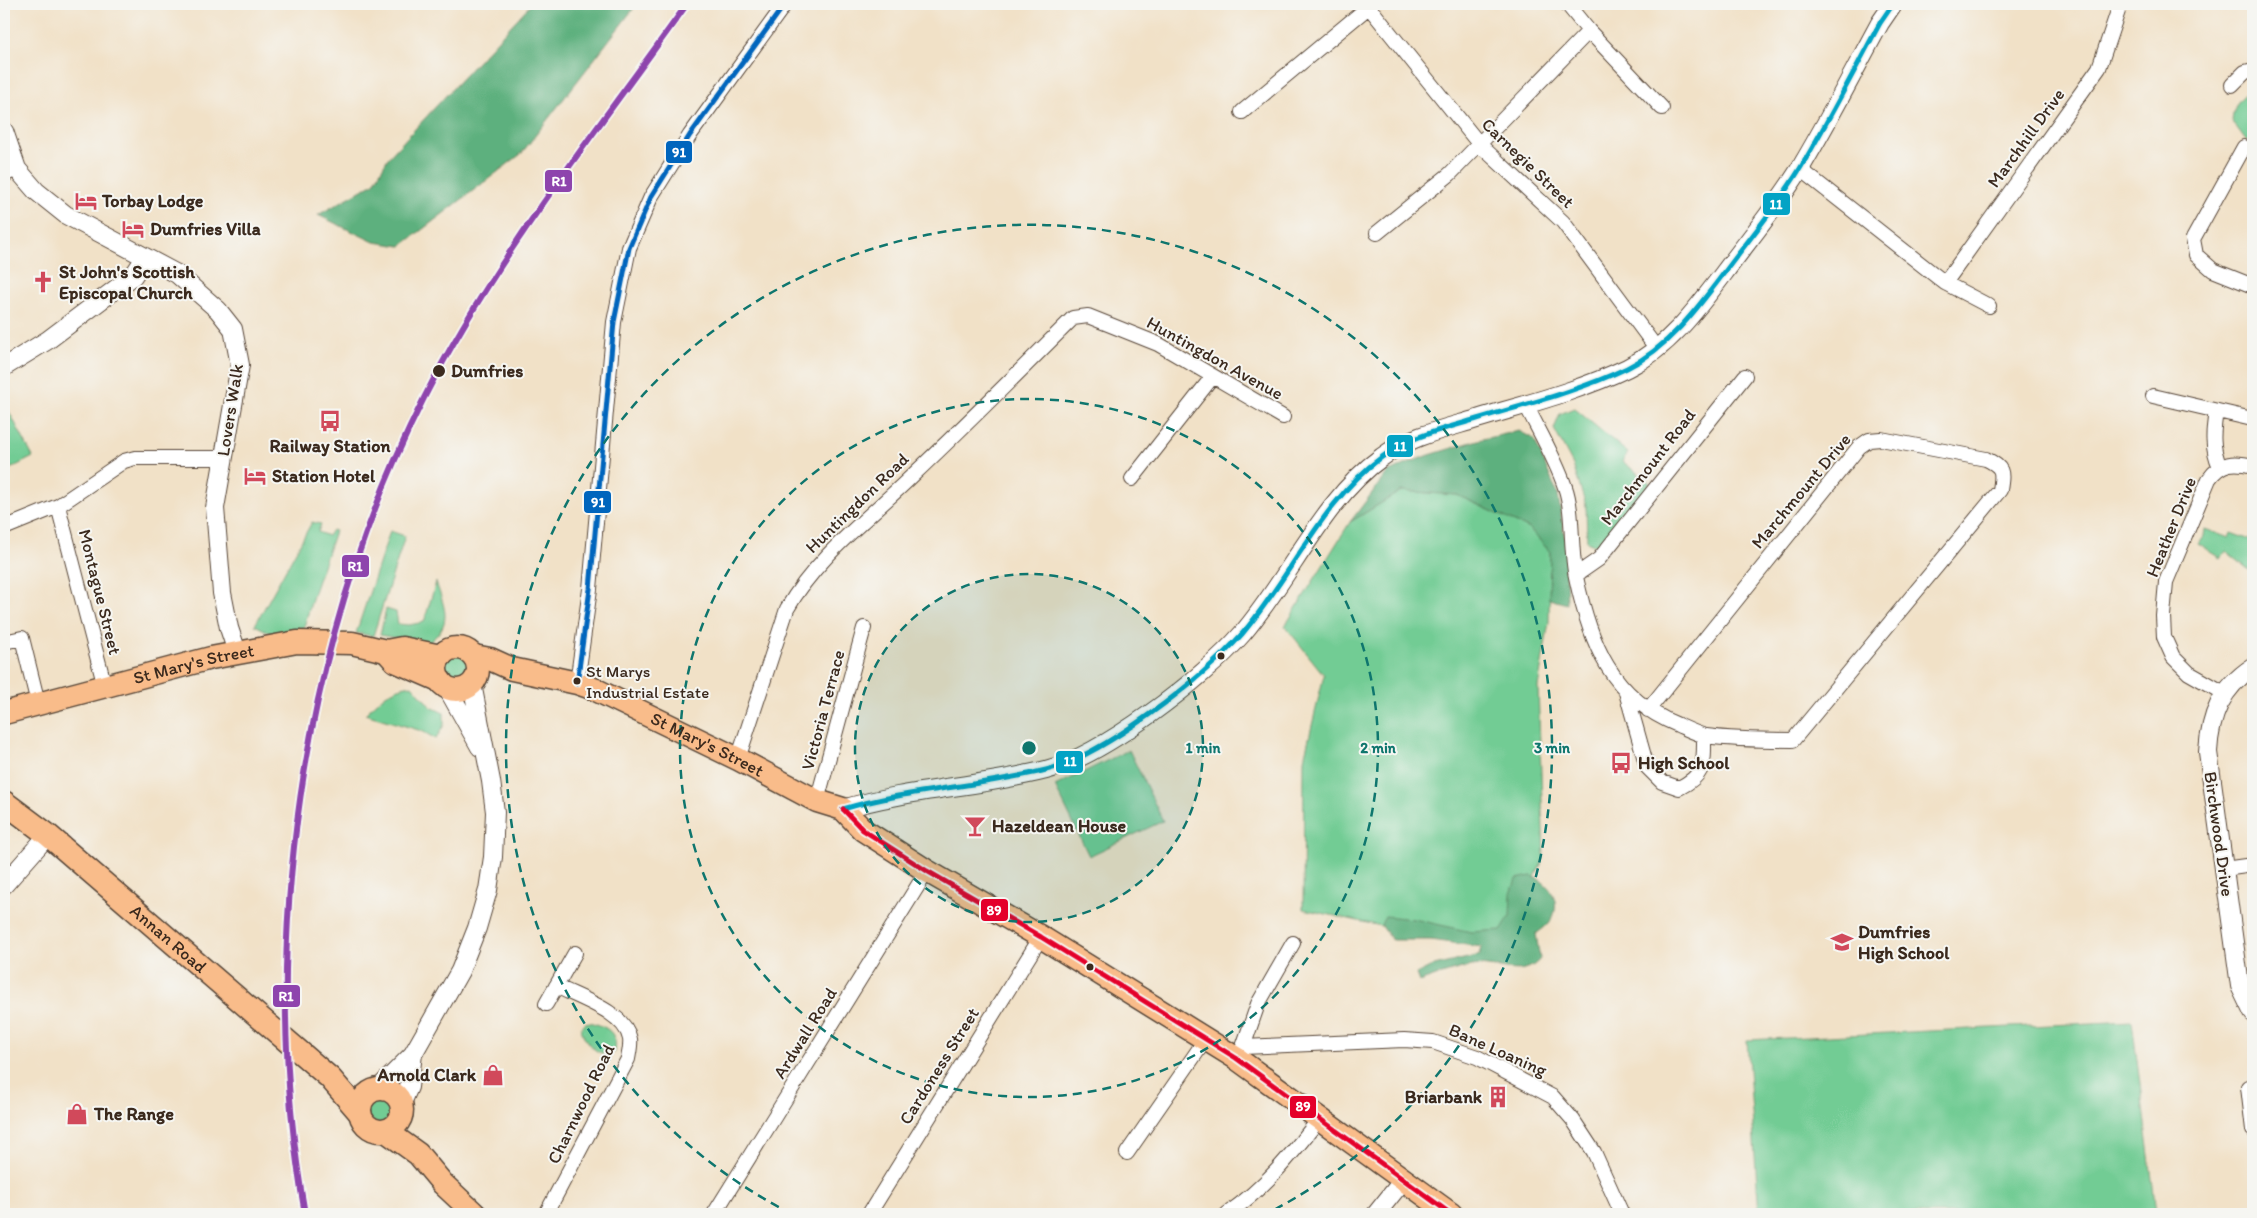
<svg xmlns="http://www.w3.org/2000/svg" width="2257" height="1218" font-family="Itim,sans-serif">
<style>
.green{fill:#72cc94;stroke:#567b59}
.forest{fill:#5db07e;stroke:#4c6d4e}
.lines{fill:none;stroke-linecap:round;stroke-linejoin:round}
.minor-casing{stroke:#564537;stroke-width:16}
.tertiary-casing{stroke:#564537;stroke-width:20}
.primary-casing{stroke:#564537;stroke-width:25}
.minor{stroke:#fff;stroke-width:14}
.tertiary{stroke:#fff;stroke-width:18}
.primary{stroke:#f9bc8a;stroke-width:22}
.bus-1-casing{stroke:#f6f6f2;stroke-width:9}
.bus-2-casing{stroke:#f6f6f2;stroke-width:9}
.bus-3-casing{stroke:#f6f6f2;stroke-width:9}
.bus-1{stroke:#03a3c5;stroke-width:5}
.bus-2{stroke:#e4002b;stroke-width:5}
.bus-3{stroke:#0065bd;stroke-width:5}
.rail-1-casing{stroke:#f6f6f2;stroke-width:10}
.rail-1{stroke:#8e44ad;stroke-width:6}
.ring{fill:none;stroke:#0f766e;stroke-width:2.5;stroke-dasharray:9 6}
.stop-dot{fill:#3b2a1e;stroke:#f6f6f2;stroke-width:2}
.labels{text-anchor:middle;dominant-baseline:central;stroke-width:4;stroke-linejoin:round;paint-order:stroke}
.bus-label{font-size:17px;fill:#3b2a1e;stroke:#f6f6f2;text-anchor:start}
.street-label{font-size:18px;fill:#3b2a1e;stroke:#f6f6f2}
.poi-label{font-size:18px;font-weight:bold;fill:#3b2a1e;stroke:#f6f6f2;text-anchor:start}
.stop-label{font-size:18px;font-weight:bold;fill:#3b2a1e;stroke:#f6f6f2;text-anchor:start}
.centre{fill:#0f766e;stroke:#f6f6f2;stroke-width:2.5}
.ring-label{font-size:15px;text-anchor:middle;font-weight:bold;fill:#0f766e;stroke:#f6f6f2;stroke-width:4;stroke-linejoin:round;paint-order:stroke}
.line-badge{stroke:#f6f6f2;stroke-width:2}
.badge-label{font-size:14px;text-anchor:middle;font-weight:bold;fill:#fff}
</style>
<rect width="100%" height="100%" fill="#f6f6f2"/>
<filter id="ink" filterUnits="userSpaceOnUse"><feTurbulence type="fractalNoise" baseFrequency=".02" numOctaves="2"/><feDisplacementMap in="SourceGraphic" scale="10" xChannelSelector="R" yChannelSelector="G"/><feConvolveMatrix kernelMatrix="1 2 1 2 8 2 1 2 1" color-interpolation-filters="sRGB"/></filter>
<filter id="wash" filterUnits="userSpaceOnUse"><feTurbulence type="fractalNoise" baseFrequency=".0096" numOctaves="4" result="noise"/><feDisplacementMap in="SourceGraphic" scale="20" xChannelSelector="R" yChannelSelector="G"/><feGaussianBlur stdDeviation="1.12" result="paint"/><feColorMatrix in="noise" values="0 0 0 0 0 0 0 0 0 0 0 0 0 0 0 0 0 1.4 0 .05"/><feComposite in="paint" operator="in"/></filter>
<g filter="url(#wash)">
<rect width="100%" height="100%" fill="#f1e1c7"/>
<path class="green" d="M 2253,89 L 2253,143 L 2246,140 L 2232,121 C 2234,104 2239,98 2253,89 Z
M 4,402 L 33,457 L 4,472 Z
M 1574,408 L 1628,453 L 1622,461 L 1650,483 L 1602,542 L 1596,546 L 1587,542 L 1586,506 L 1573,465 L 1554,429 L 1560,414 Z
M 1401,491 L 1457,495 L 1530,529 L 1550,552 L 1549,622 L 1538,687 L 1544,858 L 1519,911 L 1512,942 L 1468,945 L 1303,909 L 1304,759 L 1324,675 L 1285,626 L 1350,522 Z
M 312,522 L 321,524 L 318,532 L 328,536 L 332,530 L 335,531 L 314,592 L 303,631 L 278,637 L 255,625 Z
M 2205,529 L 2229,538 L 2231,533 L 2253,541 L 2253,573 L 2226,551 L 2221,558 L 2198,544 L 2204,536 Z
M 390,531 L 405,536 L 373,636 L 356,633 Z
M 436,582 C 445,610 454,623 427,644 L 380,635 L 386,609 L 396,612 L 398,624 L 409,625 L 424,622 Z
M443 669a15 15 0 1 1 30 0a15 15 0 1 1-30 0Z
M 412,685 L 431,707 L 444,713 L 444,725 L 436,739 L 422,731 L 365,714 C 381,699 389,688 412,685 Z
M 1129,750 L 1163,821 L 1089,856 L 1055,786 Z
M 2132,1021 L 2156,1211 L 2114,1214 L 1759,1214 L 1747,1040 Z
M 590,1022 C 607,1027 618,1032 615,1052 C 599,1059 584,1043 581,1028 L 585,1023 Z
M366 1109a15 15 0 1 1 30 0a15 15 0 1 1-30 0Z"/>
<path class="forest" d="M 531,4 L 637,4 L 521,154 L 401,246 L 374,242 L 318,215 L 374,183 L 388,158 Z
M 1519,431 L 1534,439 L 1558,495 L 1565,539 L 1567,604 L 1549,599 L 1550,552 L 1530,529 L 1457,495 L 1401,491 L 1350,522 L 1387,473 L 1423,457 L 1478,440 Z
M 1531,876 C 1548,881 1561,899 1553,917 C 1550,924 1541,930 1536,934 L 1540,959 C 1523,981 1495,962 1472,966 C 1455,969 1436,976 1419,982 L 1416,974 L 1430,967 L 1480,955 L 1482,947 L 1430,940 L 1392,940 L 1381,925 L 1385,916 L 1414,919 L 1471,932 L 1501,930 L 1510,916 L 1511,894 L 1516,879 Z"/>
</g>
<g filter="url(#ink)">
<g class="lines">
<g class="minor-casing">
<path id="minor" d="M 1567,4 L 1589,31 L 1662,108
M 1369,7 L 1480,145 L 1563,222 L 1657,349
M 2232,85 L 2245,72 L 2253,70
M 1242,112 L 1372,4
M 2244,147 L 2193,239 L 2196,255 L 2213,270 L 2253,286
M 1800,169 L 1945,283 L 1989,306
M 4,175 L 17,169
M 1377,233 L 1450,174 L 1589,31
M 1945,283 L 2099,68 L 2120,5
M 2153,396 L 2248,418
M 1526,405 C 1539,431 1556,460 1565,487 C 1574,512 1570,550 1576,577 C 1590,643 1611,698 1678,725 C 1687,729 1697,734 1706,736 C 1735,740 1764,740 1793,740 L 2000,490 C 2003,471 2003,467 1986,459 L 1881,439 L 1869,440 L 1859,447 L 1648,710
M 2216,411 C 2213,431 2211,447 2220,467
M 1132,479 L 1213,376
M 58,506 L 105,687
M 4,528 L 58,506 L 124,461 L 135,458 L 223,458
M 1576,575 L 1599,559 L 1745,376
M 4,642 L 22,638 L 38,703
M 577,683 L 590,589 L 614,322 L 629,248 L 651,197 L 690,135 L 785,4
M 1626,692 L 1647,767 L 1662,782 L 1679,788 C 1706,774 1704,764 1704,736
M 2226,694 L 2189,673 L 2173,657 L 2164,637 L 2163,616 L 2166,582 L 2209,479 C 2221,462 2234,461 2253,466
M 738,759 L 787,609 C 816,557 870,517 912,476 C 967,424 1020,371 1073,318 L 1088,316 L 1158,344 L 1283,417
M 817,801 L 864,628
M 2224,869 L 2253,865
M 546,1004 L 575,953
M 1243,1047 L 1258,1004 L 1293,943
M 1236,1058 L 1243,1047 L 1404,1040 L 1433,1042 L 1477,1057 L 1553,1097 L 1573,1120 L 1594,1152 L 1622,1214
M 2248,1087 L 2253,1130
M 1127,1153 L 1206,1039
M 546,1214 L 628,1059 C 629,1053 631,1045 630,1039 C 625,1012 579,998 556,986
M 714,1214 L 927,871
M 869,1214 L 1041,937
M 1227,1214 C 1266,1187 1291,1155 1320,1118"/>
</g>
<g class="tertiary-casing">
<path id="tertiary" d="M 4,131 L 17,169 L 36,191 L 66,215 L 177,274 L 218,310 L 233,329 L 240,365 L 215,508 L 222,593 L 229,628 L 237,652
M 4,367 L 48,340 L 133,276 L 145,258
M 2253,667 C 2221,688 2210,716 2208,752 L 2240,986 L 2253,1013
M 446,686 L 480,747
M 843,809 C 909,789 979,787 1046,770 C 1102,756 1203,679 1242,634 C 1289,580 1323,499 1382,457 C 1410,436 1444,429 1477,419 C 1527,404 1579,391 1627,368 C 1668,348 1697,309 1724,273 C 1750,238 1778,205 1801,167 C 1829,120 1854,71 1880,23 L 1893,4
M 4,885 L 48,835
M 379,1088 L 413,1054 L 460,971 L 477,928 L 488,890 L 493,857 L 495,812 L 491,781 L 472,684
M 402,1103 L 409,1087 L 413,1054
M 1376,1214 L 1404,1179"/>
</g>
<g class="primary-casing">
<g id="primary">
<circle cx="457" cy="669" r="21"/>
<path d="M 386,651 L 395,661 L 441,681"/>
<path id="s1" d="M 474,656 L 490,659 L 512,669 L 577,683 L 594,689 L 738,759 L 817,801 L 843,809 L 863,830 L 927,871 L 1041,937 L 1236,1058 L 1451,1214"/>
<path id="s2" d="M 4,713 L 211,658 L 297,642 L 352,643 L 386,651 L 402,648 L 441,656"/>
<path id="s3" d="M 4,802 L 48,835 L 330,1078 L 360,1113"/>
<circle cx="381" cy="1110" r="21"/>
<path d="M 386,1131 L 418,1154 L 443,1184 L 475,1214"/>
</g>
</g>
<use href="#minor" class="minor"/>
<use href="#tertiary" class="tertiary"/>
<use href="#primary" class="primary"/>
<g class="bus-1-casing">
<path id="bus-1" d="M 843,809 C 909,789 979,787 1046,770 C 1102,756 1203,679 1242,634 C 1289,580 1323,499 1382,457 C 1410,436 1444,429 1477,419 C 1527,404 1579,391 1627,368 C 1668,348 1697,309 1724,273 C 1750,238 1778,205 1801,167 C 1829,120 1854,71 1880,23 L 1893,4"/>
</g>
<g class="bus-2-casing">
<path id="bus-2" d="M 843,809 L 863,830 L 927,871 L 1041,937 L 1236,1058 L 1451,1214"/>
</g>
<g class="bus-3-casing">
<path id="bus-3" d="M 577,683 L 590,589 L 614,322 L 629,248 L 651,197 L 690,135 L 785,4"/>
</g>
<use href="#bus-1" class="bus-1"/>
<use href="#bus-2" class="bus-2"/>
<use href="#bus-3" class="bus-3"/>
<g class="rail-1-casing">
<path id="rail-1" d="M 305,1214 C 257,945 301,643 424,398 C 495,257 596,132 687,4"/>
</g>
<use href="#rail-1" class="rail-1"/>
</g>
</g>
<circle cx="1029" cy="748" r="174" fill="#0f766e" fill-opacity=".12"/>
<g class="ring">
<circle cx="1029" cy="748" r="174"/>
<circle cx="1029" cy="748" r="349"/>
<path d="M792 1214A523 523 0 1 1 1266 1214"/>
</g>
<defs>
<g id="hotel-bare" transform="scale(1.725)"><path d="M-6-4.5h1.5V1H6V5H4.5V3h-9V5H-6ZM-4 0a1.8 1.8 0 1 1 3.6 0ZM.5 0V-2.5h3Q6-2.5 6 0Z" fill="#d1495b" stroke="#f6f6f2" stroke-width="2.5" paint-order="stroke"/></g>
<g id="church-bare" transform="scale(1.725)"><path d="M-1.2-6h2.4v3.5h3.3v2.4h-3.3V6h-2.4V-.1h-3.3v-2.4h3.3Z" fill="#d1495b" stroke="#f6f6f2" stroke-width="2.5" paint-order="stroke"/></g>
<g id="bus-bare" transform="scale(1.725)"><path d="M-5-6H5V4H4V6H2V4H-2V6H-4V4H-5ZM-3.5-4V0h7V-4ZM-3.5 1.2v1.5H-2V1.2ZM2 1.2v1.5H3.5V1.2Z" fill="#d1495b" stroke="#f6f6f2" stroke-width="2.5" paint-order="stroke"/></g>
<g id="bar-bare" transform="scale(1.725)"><path d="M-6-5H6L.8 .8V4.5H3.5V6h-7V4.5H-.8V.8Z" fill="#d1495b" stroke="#f6f6f2" stroke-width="2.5" paint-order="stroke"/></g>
<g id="school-bare" transform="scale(1.725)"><path d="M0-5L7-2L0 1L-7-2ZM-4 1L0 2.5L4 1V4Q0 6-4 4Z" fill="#d1495b" stroke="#f6f6f2" stroke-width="2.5" paint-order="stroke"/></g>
<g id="shop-bare" transform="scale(1.725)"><path d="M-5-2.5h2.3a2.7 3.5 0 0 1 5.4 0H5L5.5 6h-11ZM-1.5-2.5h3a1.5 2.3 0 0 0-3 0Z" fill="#d1495b" stroke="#f6f6f2" stroke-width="2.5" paint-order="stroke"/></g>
<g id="building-bare" transform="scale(1.725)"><path d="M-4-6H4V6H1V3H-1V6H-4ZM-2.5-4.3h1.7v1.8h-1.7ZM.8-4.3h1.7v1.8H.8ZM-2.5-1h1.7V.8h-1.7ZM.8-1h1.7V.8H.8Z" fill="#d1495b" stroke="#f6f6f2" stroke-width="2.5" paint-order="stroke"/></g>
</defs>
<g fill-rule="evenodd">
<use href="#hotel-bare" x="86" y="201"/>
<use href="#hotel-bare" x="133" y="229"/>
<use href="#church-bare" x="43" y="282"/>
<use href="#bus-bare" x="330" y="421"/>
<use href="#hotel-bare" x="255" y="476"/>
<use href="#bus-bare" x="1621" y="763"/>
<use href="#bar-bare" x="975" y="826"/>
<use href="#school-bare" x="1842" y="942"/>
<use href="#shop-bare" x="493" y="1075"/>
<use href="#building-bare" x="1498" y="1097"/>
<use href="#shop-bare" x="77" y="1114"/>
</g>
<g class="stop-dot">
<circle cx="439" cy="371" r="7"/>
<circle cx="1221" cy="656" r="4.5"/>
<circle cx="577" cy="681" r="4.5"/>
<circle cx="1090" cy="967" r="4.5"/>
</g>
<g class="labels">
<g class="bus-label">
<text x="586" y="671">St Marys<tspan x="586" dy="21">Industrial Estate</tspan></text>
</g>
<g class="street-label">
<text transform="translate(2026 138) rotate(-54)">Marchhill Drive</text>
<text transform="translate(1528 163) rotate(44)">Carnegie Street</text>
<text transform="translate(1215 358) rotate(29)">Huntingdon Avenue</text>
<text transform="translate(230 410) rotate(-81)">Lovers Walk</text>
<text transform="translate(1648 467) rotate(-52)">Marchmount Road</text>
<text transform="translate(1801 491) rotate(-50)">Marchmount Drive</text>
<text transform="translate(857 503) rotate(-44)">Huntingdon Road</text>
<text transform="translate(2171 527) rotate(-68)">Heather Drive</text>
<text transform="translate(100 592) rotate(76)">Montague Street</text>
<text stroke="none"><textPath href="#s2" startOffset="196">St Mary's Street</textPath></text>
<text transform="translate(823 710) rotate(-75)">Victoria Terrace</text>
<text stroke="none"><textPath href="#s1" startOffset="251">St Mary's Street</textPath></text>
<text transform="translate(2219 834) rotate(82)">Birchwood Drive</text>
<text stroke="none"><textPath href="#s3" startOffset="214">Annan Road</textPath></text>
<text transform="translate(805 1033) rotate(-58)">Ardwall Road</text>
<text transform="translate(1498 1050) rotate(24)">Bane Loaning</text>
<text transform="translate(939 1066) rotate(-58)">Cardoness Street</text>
<text transform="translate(581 1104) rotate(-64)">Charnwood Road</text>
</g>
<g class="poi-label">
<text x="102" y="201">Torbay Lodge</text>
<text x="150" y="229">Dumfries Villa</text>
<text x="59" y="272">St John's Scottish<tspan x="59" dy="21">Episcopal Church</tspan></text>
<text x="330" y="446" text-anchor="middle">Railway Station</text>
<text x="272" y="476">Station Hotel</text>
<text x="1638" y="763">High School</text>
<text x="992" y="826">Hazeldean House</text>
<text x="1858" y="932">Dumfries<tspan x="1858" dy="21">High School</tspan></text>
<text x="476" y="1075" text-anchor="end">Arnold Clark</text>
<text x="1482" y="1097" text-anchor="end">Briarbank</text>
<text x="94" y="1114">The Range</text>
</g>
<g class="stop-label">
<text x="451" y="371">Dumfries</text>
</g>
</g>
<circle cx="1029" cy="748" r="8" class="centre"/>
<g class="ring-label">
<text x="1203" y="753">1 min</text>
<text x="1378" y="753">2 min</text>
<text x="1552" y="753">3 min</text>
</g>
<g class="line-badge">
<rect x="665" y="140" width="28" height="24" rx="5" fill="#0065bd"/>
<rect x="544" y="169" width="29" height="24" rx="5" fill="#8e44ad"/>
<rect x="1762" y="192" width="29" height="24" rx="5" fill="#03a3c5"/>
<rect x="1386" y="434" width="28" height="24" rx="5" fill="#03a3c5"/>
<rect x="583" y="490" width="29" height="24" rx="5" fill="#0065bd"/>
<rect x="341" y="554" width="29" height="24" rx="5" fill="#8e44ad"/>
<rect x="1055" y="750" width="29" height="24" rx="5" fill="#03a3c5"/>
<rect x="980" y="898" width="29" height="24" rx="5" fill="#e4002b"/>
<rect x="272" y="984" width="29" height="24" rx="5" fill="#8e44ad"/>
<rect x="1289" y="1095" width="28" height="24" rx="5" fill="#e4002b"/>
</g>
<g class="badge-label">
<text x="679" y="157">91</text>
<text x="559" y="186">R1</text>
<text x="1776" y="209">11</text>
<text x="1400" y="451">11</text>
<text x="598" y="507">91</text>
<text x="355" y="571">R1</text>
<text x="1070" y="766">11</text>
<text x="994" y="915">89</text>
<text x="286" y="1001">R1</text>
<text x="1303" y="1111">89</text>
</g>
<rect width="2257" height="1218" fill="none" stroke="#f6f6f2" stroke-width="20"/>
</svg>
